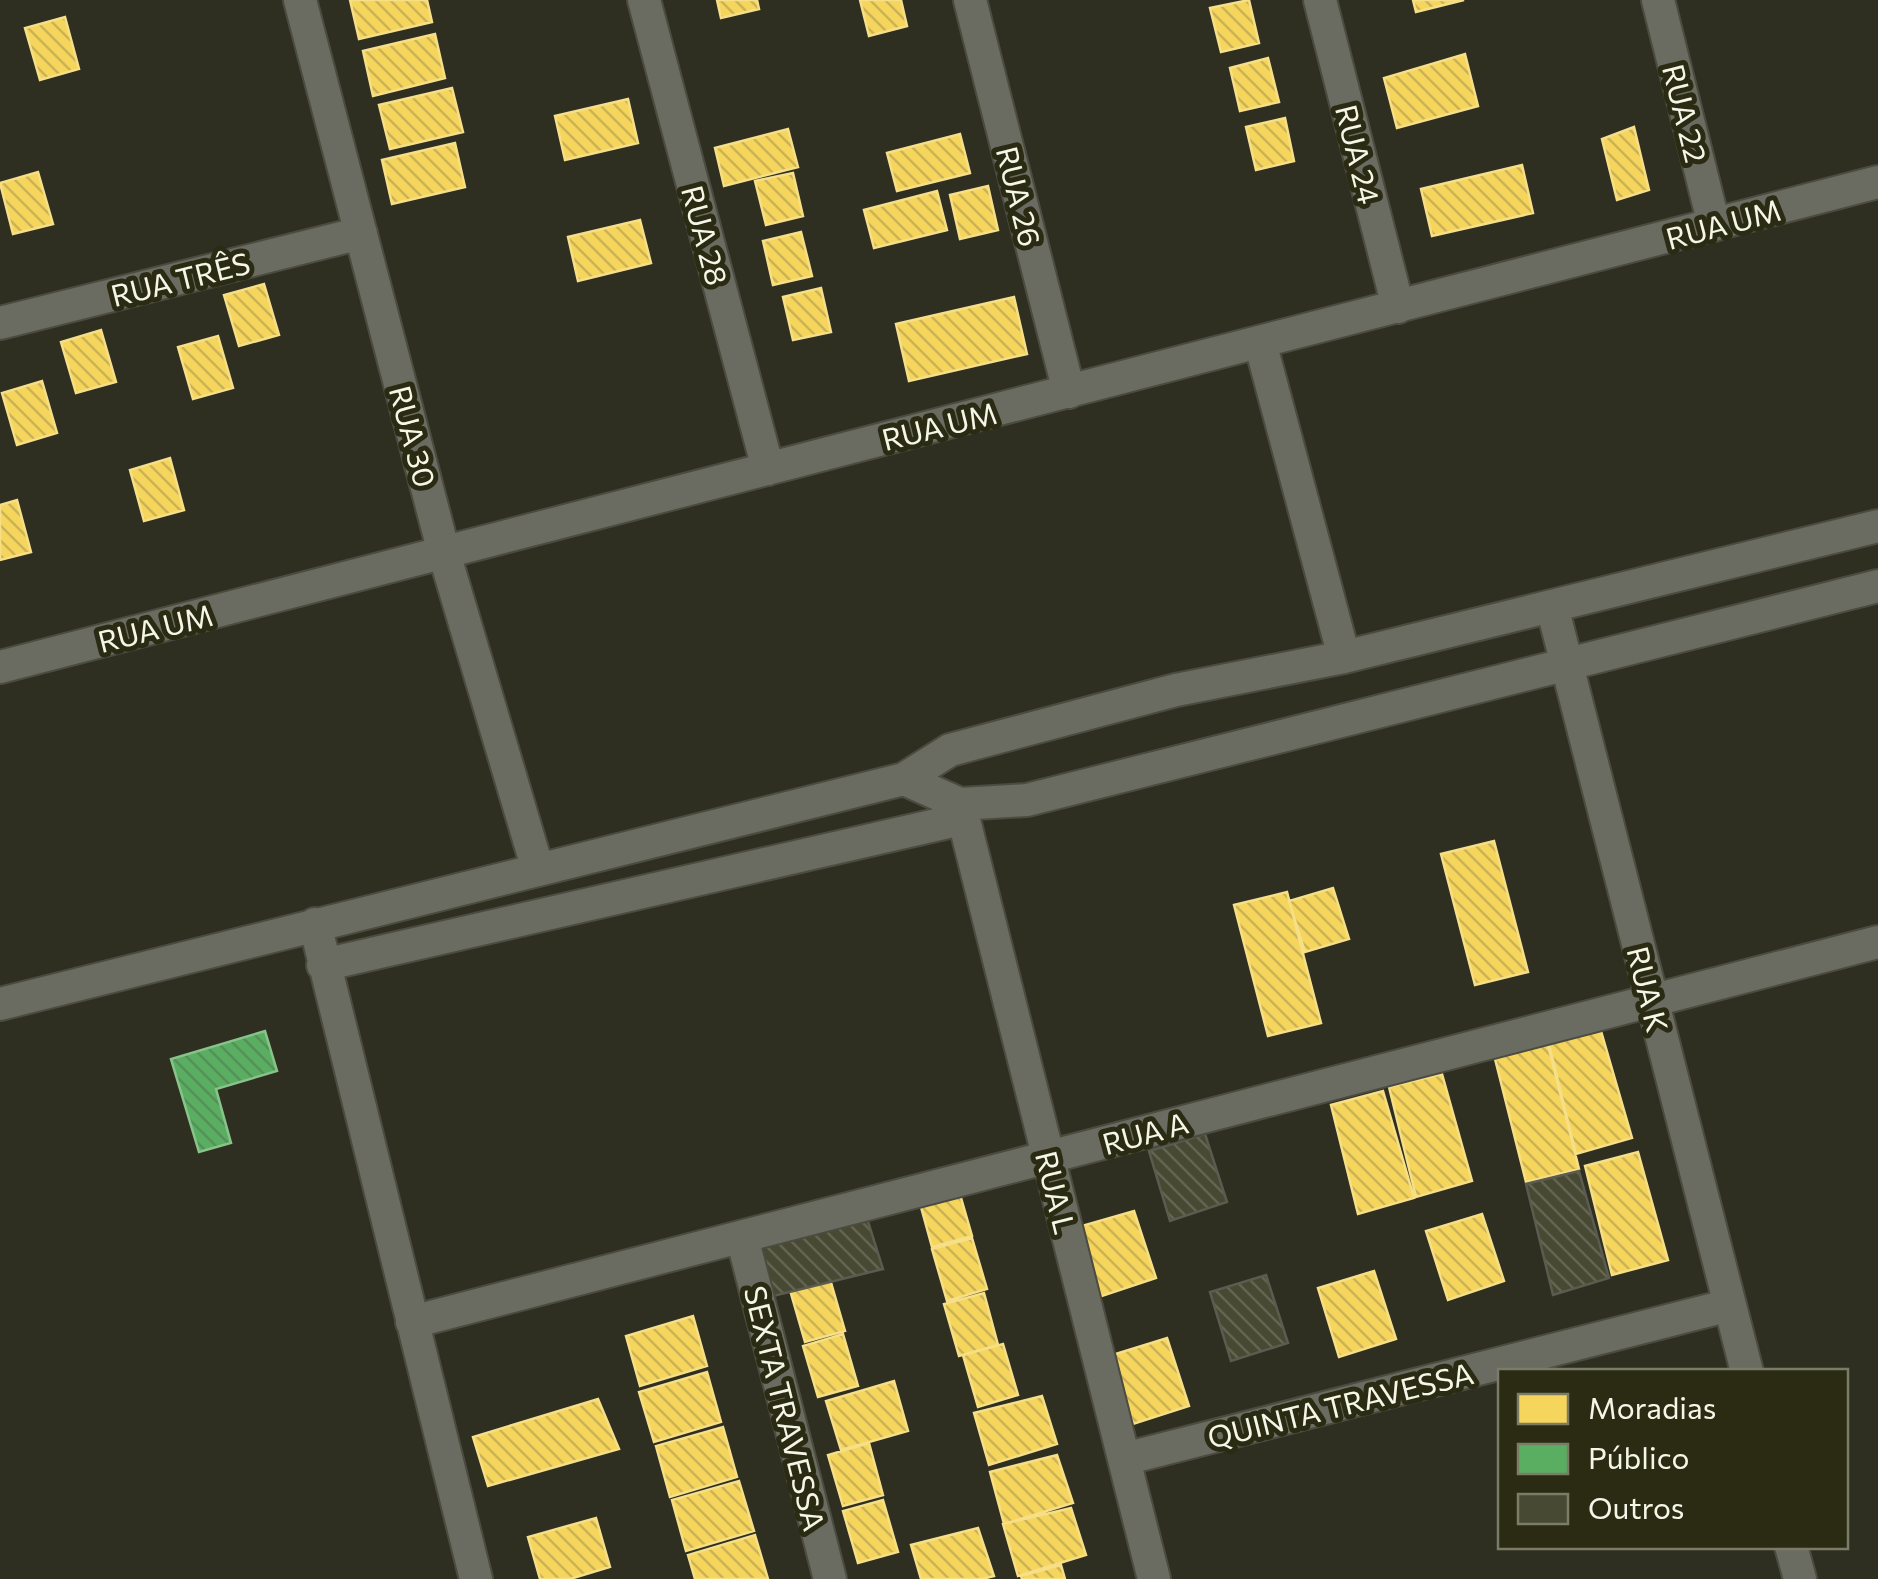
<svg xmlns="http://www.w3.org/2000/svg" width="1878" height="1579" font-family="Commissioner,sans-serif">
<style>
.homes{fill:url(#homes-back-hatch);stroke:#f6df86;stroke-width:2.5}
.public{fill:url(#public-back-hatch);stroke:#88c489;stroke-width:2.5}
.building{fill:url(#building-back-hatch);stroke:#5b5c50;stroke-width:2.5}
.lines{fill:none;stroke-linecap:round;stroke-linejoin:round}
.minor-casing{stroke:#4b4b3f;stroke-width:36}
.minor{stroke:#6a6b61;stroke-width:32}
.labels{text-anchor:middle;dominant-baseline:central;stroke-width:10;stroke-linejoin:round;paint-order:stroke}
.street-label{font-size:30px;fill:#f5f6e7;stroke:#2a2b12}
</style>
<defs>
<pattern id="homes-back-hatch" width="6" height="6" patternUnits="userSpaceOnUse" patternTransform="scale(2.5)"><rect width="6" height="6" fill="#f6d55c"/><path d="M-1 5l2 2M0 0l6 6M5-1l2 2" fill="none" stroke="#cbb256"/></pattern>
<pattern id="public-back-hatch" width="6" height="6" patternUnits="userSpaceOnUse" patternTransform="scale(2.5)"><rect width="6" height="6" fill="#5aae61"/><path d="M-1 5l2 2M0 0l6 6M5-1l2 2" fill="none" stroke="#559059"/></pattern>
<pattern id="building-back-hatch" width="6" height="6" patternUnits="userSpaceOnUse" patternTransform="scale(2.5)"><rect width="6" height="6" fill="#484933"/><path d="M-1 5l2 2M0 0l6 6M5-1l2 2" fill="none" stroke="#636451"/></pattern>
</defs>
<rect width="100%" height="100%" fill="#2e2f21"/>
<path class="homes" d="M 350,0 L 427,0 L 432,22 L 359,39 Z
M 717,0 L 757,0 L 759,9 L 721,18 Z
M 860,0 L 901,0 L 907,26 L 869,36 Z
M 1249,0 L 1259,43 L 1221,52 L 1210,8 Z
M 1413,0 L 1464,0 L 1416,12 Z
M 65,17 L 79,69 L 40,80 L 25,28 Z
M 435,34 L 445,78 L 373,96 L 363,51 Z
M 1465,54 L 1478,106 L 1397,128 L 1384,78 Z
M 1268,58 L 1279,102 L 1240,111 L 1230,68 Z
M 452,88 L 463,132 L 390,149 L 379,105 Z
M 628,99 L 638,143 L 565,160 L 555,116 Z
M 1285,118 L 1294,161 L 1256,170 L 1246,127 Z
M 1634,127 L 1649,190 L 1617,200 L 1602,139 Z
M 788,129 L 798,167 L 724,186 L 715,148 Z
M 960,134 L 970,173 L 897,191 L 887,153 Z
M 455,143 L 465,187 L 392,204 L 382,160 Z
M 1522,165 L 1533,213 L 1432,236 L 1421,189 Z
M 38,172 L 53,224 L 13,234 L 0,183 Z
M 793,173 L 803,216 L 766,225 L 755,181 Z
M 988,186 L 998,230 L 960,239 L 950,195 Z
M 937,191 L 947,230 L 874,248 L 864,210 Z
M 640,220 L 651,263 L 578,281 L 568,237 Z
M 801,232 L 812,276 L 773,285 L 763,241 Z
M 264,284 L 279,335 L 239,346 L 224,295 Z
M 821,288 L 831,332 L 793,340 L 783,297 Z
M 1014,297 L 1027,354 L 909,381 L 896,324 Z
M 101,330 L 116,382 L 76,393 L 61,342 Z
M 218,336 L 233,388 L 193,399 L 178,347 Z
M 42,381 L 57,433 L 17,445 L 2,393 Z
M 170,458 L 184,510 L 144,521 L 130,470 Z
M 17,500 L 31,552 L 0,560 L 0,505 Z
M 1494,841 L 1528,972 L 1475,985 L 1441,854 Z
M 1333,888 L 1349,939 L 1305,952 L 1289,901 Z
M 1287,892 L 1321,1023 L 1268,1036 L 1234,905 Z
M 1601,1031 L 1632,1138 L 1576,1154 L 1549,1044 Z
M 1546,1037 L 1579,1169 L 1526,1182 L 1493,1051 Z
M 1442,1074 L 1472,1181 L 1416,1197 L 1389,1087 Z
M 1383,1091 L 1414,1198 L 1358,1214 L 1331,1105 Z
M 1638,1152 L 1668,1260 L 1612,1275 L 1585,1166 Z
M 957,1184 L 972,1236 L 932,1247 L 918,1196 Z
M 1134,1211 L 1156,1278 L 1099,1297 L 1078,1227 Z
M 1482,1214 L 1504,1281 L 1448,1300 L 1426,1231 Z
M 972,1238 L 987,1289 L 947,1301 L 932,1249 Z
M 1374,1271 L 1396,1339 L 1339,1357 L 1318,1288 Z
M 830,1279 L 845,1331 L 805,1342 L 790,1290 Z
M 984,1293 L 998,1345 L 959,1356 L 944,1304 Z
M 693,1316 L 707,1366 L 640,1386 L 626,1336 Z
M 843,1334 L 858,1386 L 818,1397 L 803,1346 Z
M 1167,1338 L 1189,1406 L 1133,1424 L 1112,1355 Z
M 1003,1344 L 1018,1395 L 978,1407 L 963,1355 Z
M 707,1372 L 721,1422 L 654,1442 L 639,1392 Z
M 894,1381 L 908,1431 L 841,1450 L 826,1401 Z
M 1042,1396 L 1057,1444 L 989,1465 L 974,1413 Z
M 598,1399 L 619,1449 L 488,1486 L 473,1437 Z
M 723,1427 L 737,1477 L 670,1497 L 656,1446 Z
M 869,1443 L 883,1495 L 843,1506 L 828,1455 Z
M 1057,1455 L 1073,1503 L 1004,1524 L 990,1472 Z
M 739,1481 L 754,1531 L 686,1551 L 672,1500 Z
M 883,1500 L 898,1552 L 858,1563 L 843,1511 Z
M 1071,1508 L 1086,1555 L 1018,1576 L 1003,1524 Z
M 596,1518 L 610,1567 L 570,1579 L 540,1579 L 528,1537 Z
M 978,1528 L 994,1576 L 982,1579 L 921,1579 L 911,1545 Z
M 755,1535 L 768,1579 L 695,1579 L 688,1555 Z
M 1061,1565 L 1065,1579 L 1022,1579 L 1021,1576 Z"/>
<path class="public" d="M 265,1031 L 277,1071 L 216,1089 L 231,1143 L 199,1152 L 171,1059 Z"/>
<path class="building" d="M 1205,1134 L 1227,1202 L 1170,1221 L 1149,1151 Z
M 1579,1171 L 1609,1278 L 1553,1295 L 1526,1184 Z
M 865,1212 L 883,1269 L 765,1298 L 750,1242 Z
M 1266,1275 L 1288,1343 L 1231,1361 L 1210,1292 Z"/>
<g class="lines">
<g class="minor-casing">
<path id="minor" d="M 300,0 L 444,553 L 538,870
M 644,0 L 768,469
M 970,0 L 1069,392
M 1320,0 L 1398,307
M 1658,0 L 1714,225
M 0,323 L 361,233
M 1260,342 L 1344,657
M 1552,606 L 1747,1372
M 0,667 L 1878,182
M 904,779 L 960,804 L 1027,800 L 1878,586
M 960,804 L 1154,1579
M 315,924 L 476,1579
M 323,965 L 962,819
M 0,1004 L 904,779 L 950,750 L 1176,690 L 1344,657 L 1878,526
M 742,1237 L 830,1579
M 412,1322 L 1878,942
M 1124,1459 L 1730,1305
M 1791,1546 L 1800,1579"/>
</g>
<use href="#minor" class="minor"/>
</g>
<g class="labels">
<g class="street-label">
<text transform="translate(1686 113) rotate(76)">RUA 22</text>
<text transform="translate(1359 154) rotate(76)">RUA 24</text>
<text transform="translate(1020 196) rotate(76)">RUA 26</text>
<text transform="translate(1723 223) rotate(-15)">RUA UM</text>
<text transform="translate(706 235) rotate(75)">RUA 28</text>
<text transform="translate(180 278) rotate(-14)">RUA TRÊS</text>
<text transform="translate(939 425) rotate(-14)">RUA UM</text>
<text transform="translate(414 436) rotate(75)">RUA 30</text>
<text transform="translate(155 627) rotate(-14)">RUA UM</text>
<text transform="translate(1649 989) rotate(76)">RUA K</text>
<text transform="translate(1145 1132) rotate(-15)">RUA A</text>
<text transform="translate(1057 1192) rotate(76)">RUA L</text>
<text transform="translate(1340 1404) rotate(-14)">QUINTA TRAVESSA</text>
<text transform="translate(786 1408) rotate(76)">SEXTA TRAVESSA</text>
</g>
</g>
<rect x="1498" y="1369" width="350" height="180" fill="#2a2b12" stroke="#7b7c67" stroke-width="2.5"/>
<rect x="1518" y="1394" width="50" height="30" fill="#f6d55c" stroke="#7b7c67" stroke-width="2.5"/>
<text x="1588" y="1419" font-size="30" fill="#f5f6e7">Moradias</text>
<rect x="1518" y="1444" width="50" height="30" fill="#5aae61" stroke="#7b7c67" stroke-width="2.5"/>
<text x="1588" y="1469" font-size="30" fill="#f5f6e7">Público</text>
<rect x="1518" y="1494" width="50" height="30" fill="#484933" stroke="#7b7c67" stroke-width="2.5"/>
<text x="1588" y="1519" font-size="30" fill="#f5f6e7">Outros</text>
</svg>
